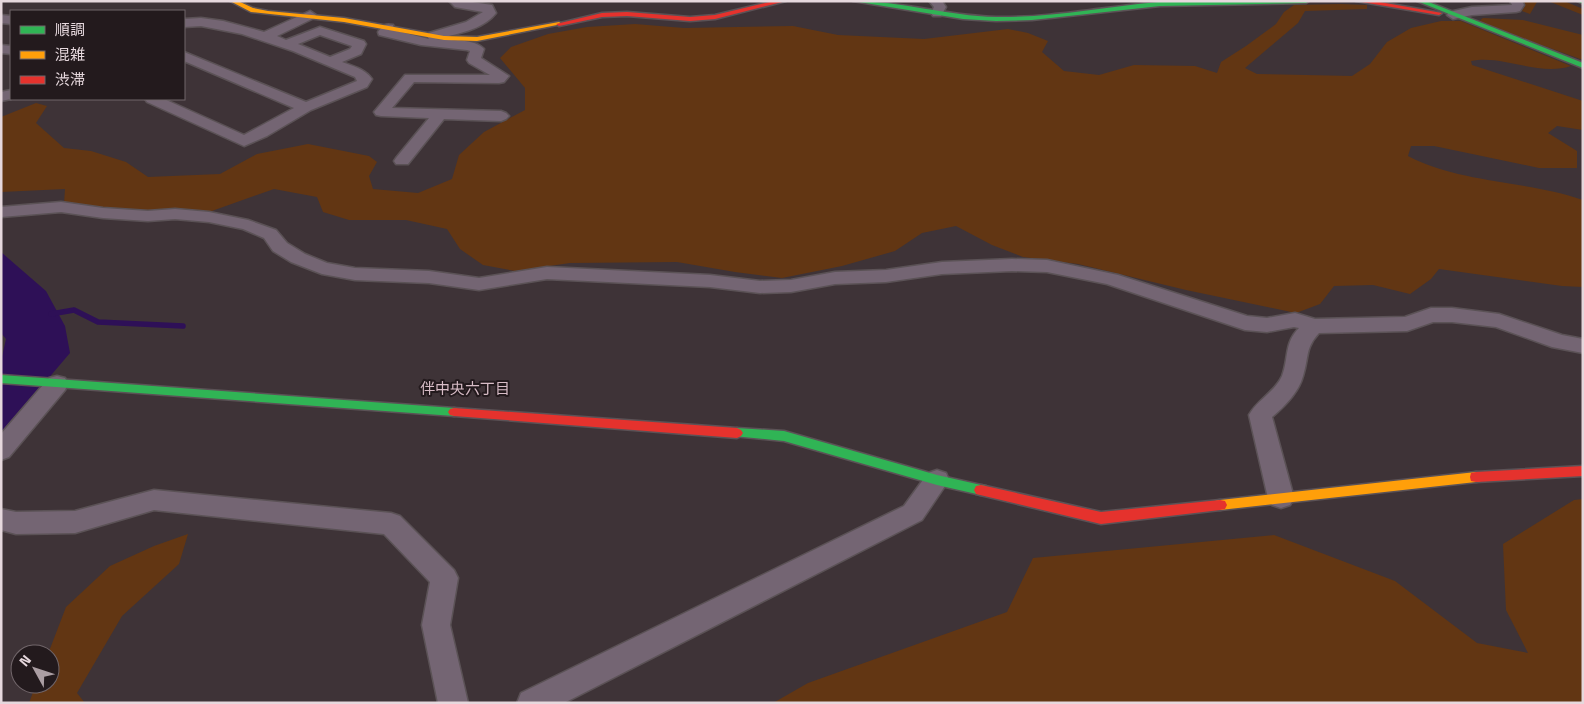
<svg xmlns="http://www.w3.org/2000/svg" width="1584" height="704" font-family="'Titillium Web','Noto Sans JP',sans-serif">
<style>
.green{fill:#623613}
.water{fill:#2e1057}
.lines{fill:none;stroke-linecap:round;stroke-linejoin:round}
.stream{stroke:#2e1057;stroke-width:5.5}
.street-casing{stroke:#5b5256;stroke-width:3}
.fast-casing{stroke:#5b5256;stroke-width:3}
.slow-casing{stroke:#5b5256;stroke-width:3}
.jam-casing{stroke:#5b5256;stroke-width:3}
.street{fill:#746573;fill-rule:evenodd}
.fast{fill:#30b455;fill-rule:evenodd}
.slow{fill:#ff9f0a;fill-rule:evenodd}
.jam{fill:#e5322d;fill-rule:evenodd}
.labels{text-anchor:middle;dominant-baseline:central;stroke-width:4;stroke-linejoin:round;paint-order:stroke}
.neighbourhood-label{font-size:15px;fill:#d7bcc6;stroke:#231a1d}
</style>
<rect width="100%" height="100%" fill="#3e3337"/>
<path class="green" d="M 1522,1 L 1564,1 L 1583,9 L 1583,15 L 1548,1 L 1537,2 L 1530,14 L 1522,11 L 1525,6 Z
M 1340,4 L 1367,5 L 1367,9 L 1305,11 L 1298,23 L 1245,68 L 1257,74 L 1352,76 L 1370,64 L 1387,42 L 1411,28 L 1441,21 L 1461,21 L 1571,66 C 1538,77 1503,54 1471,61 L 1472,65 L 1583,101 L 1583,130 L 1557,126 L 1548,133 L 1577,151 L 1577,168 L 1539,168 L 1434,146 L 1411,146 L 1408,156 C 1462,184 1526,180 1583,200 L 1583,287 L 1562,286 L 1439,269 L 1431,279 L 1410,294 L 1373,285 L 1334,286 L 1320,304 L 1296,313 L 1186,290 L 1078,264 L 1023,257 L 992,245 L 956,226 L 922,233 L 895,251 L 842,266 L 782,278 L 735,272 L 677,262 L 570,263 L 515,271 L 483,265 L 460,249 L 447,229 L 406,220 L 349,220 L 323,212 L 317,197 L 274,189 L 209,212 L 185,211 L 140,212 L 64,204 L 65,189 L 1,192 L 1,117 L 36,103 L 47,106 L 36,123 L 64,148 L 91,151 L 126,162 L 148,177 L 220,174 L 257,154 L 308,144 L 369,156 L 377,162 L 369,176 L 373,189 L 418,193 L 452,179 L 459,155 L 484,132 L 525,110 L 525,88 L 500,58 L 511,47 L 548,34 L 587,27 L 635,24 L 684,28 L 793,26 L 838,35 L 924,39 L 1008,29 L 1028,33 L 1048,41 L 1042,52 L 1064,71 L 1099,75 L 1134,65 L 1195,66 L 1217,73 L 1221,62 L 1246,46 L 1276,24 L 1284,12 L 1294,5 Z
M 1483,18 L 1523,20 L 1583,35 L 1583,60 L 1478,22 Z
M 1583,499 L 1583,703 L 773,703 L 808,683 L 1007,612 L 1033,558 L 1274,535 L 1395,581 L 1477,643 L 1528,653 L 1506,610 L 1503,544 L 1574,500 Z
M 188,534 L 179,564 L 122,616 L 77,693 L 85,703 L 29,703 L 36,684 L 50,684 L 50,654 L 48,654 L 66,607 L 110,566 L 154,546 Z"/>
<path class="water" d="M 1,252 L 46,291 L 65,326 L 70,353 L 1,434 L 1,361 L 6,339 L 1,333 Z"/>
<g class="lines">
<path class="stream" d="M 51,314 L 74,310 L 98,322 L 183,326"/>
<g class="street-casing">
<path id="street" d="M 449,1 L 466,1 L 492,5 L 496,13 C 483,30 456,34 436,39 C 450,41 474,38 484,49 L 481,58 L 509,76 L 504,82 L 499,83 L 414,82 L 392,108 L 501,111 L 506,113 L 509,116 L 506,119 L 501,121 L 444,119 L 408,164 L 396,164 L 394,161 L 396,158 L 429,118 L 381,116 L 376,115 L 374,112 L 405,75 L 490,75 L 469,63 L 467,60 L 470,51 L 467,50 L 421,45 L 379,35 L 378,32 C 382,26 385,23 393,25 L 394,28 L 393,30 L 429,39 L 427,36 L 429,33 L 466,22 L 483,12 L 455,7 Z
M 929,1 L 942,1 L 946,7 L 941,16 L 933,16 L 931,13 L 934,7 Z
M 1510,1 L 1522,1 L 1524,5 L 1520,11 L 1516,12 L 1472,15 L 1453,19 L 1447,15 L 1449,12 L 1472,7 L 1512,5 Z
M 310,11 L 316,15 L 314,18 L 277,36 L 286,40 L 320,27 L 364,41 L 366,44 L 361,54 L 342,62 C 353,66 365,69 372,79 L 367,87 L 311,110 L 267,136 L 244,146 L 147,102 L 145,99 L 164,99 L 244,135 L 294,108 L 184,61 L 184,52 L 306,102 L 357,81 L 355,77 L 293,51 L 242,34 L 201,26 L 184,27 L 184,19 L 201,18 L 223,21 L 264,32 ZM 320,35 L 352,46 L 350,49 L 330,57 L 298,44 Z
M 1,15 L 11,16 L 11,24 L 1,23 Z
M 1,45 L 11,46 L 11,54 L 1,53 Z
M 11,90 L 11,99 L 1,101 L 1,92 Z
M 61,202 L 103,208 L 148,211 L 175,209 L 209,212 L 248,220 L 276,230 L 287,243 L 305,254 L 327,263 L 355,268 L 429,271 L 479,278 L 547,267 L 710,275 L 760,281 L 791,280 L 835,272 L 886,270 L 942,262 L 1012,259 L 1047,260 L 1118,275 L 1247,316 L 1267,318 L 1295,313 L 1315,319 L 1405,317 L 1431,308 L 1452,308 L 1499,314 L 1562,335 L 1583,339 L 1583,353 L 1552,347 L 1496,327 L 1452,322 L 1433,322 L 1407,331 L 1319,333 C 1305,348 1309,357 1303,376 C 1299,392 1284,407 1272,417 L 1294,498 L 1290,505 L 1281,508 L 1272,505 L 1268,498 L 1249,415 C 1257,400 1275,392 1282,376 C 1289,358 1284,343 1299,328 L 1294,327 L 1267,332 L 1245,330 L 1107,284 L 1047,272 L 1012,271 L 942,274 L 886,282 L 835,284 L 791,292 L 760,293 L 710,287 L 547,279 L 479,290 L 429,283 L 355,280 L 322,274 L 291,262 L 273,251 L 264,238 L 243,229 L 209,222 L 175,219 L 148,221 L 103,218 L 61,212 L 1,217 L 1,207 Z
M 57,376 L 65,378 L 68,384 L 65,390 L 9,457 L 1,460 L 1,434 L 49,378 Z
M 937,470 L 946,473 L 949,480 L 922,520 L 564,703 L 517,703 L 521,693 L 904,506 L 928,473 Z
M 154,490 L 391,513 L 400,516 L 454,570 L 458,578 L 450,625 L 468,703 L 438,703 L 422,625 L 430,582 L 384,534 L 154,510 L 75,533 L 16,534 L 1,530 L 1,509 L 16,512 L 75,511 Z"/>
</g>
<g class="fast-casing">
<path id="fast" d="M 853,1 C 901,1 948,16 996,17 C 1050,18 1104,7 1158,2 C 1207,0 1259,1 1309,1 L 1306,3 L 1160,6 L 1032,20 L 996,21 L 963,19 Z
M 1417,1 L 1426,1 L 1583,63 L 1583,68 Z
M 1577,1 L 1583,1 L 1583,4 Z
M 1,375 L 454,408 L 458,409 L 460,412 L 458,415 L 454,416 L 1,383 Z
M 737,428 L 784,431 L 937,475 L 981,485 L 986,486 L 988,490 L 986,494 L 981,495 L 937,485 L 784,441 L 733,436 L 731,433 L 733,430 Z"/>
</g>
<g class="slow-casing">
<path id="slow" d="M 230,1 L 238,1 L 253,8 L 268,11 L 344,18 L 444,36 L 477,37 L 559,22 L 562,24 L 477,41 L 444,40 L 344,22 L 251,12 Z
M 1476,472 L 1481,473 L 1482,477 L 1481,481 L 1476,482 L 1220,510 L 1215,509 L 1213,505 L 1215,501 L 1220,500 Z"/>
</g>
<g class="jam-casing">
<path id="jam" d="M 774,1 L 786,1 L 715,19 L 690,21 L 627,16 L 602,17 L 559,26 L 556,24 L 602,13 L 627,12 L 690,17 L 715,15 Z
M 1356,1 L 1374,1 L 1442,13 L 1439,15 Z
M 454,408 L 737,428 L 741,430 L 743,433 L 741,436 L 737,438 L 454,416 L 450,415 L 448,412 L 450,409 Z
M 1583,466 L 1583,476 L 1476,482 L 1471,481 L 1470,477 L 1471,473 L 1476,472 Z
M 981,485 L 1101,512 L 1220,500 L 1225,501 L 1227,505 L 1225,509 L 1220,510 L 1101,524 L 976,494 L 974,490 L 976,486 Z"/>
</g>
<use href="#street" class="street"/>
<use href="#fast" class="fast"/>
<use href="#slow" class="slow"/>
<use href="#jam" class="jam"/>
</g>
<g class="labels">
<g class="neighbourhood-label">
<text x="465" y="388">伴中央六丁目</text>
</g>
</g>
<rect width="1584" height="704" fill="none" stroke="#e6d8dd" stroke-width="5"/>
<rect x="10" y="10" width="175" height="90" fill="#231a1d" stroke="#71666a"/>
<rect x="20" y="26" width="25" height="8" fill="#30b455" stroke="#71666a"/>
<text x="55" y="35" font-size="15" fill="#e6d8dd">順調</text>
<rect x="20" y="51" width="25" height="8" fill="#ff9f0a" stroke="#71666a"/>
<text x="55" y="60" font-size="15" fill="#e6d8dd">混雑</text>
<rect x="20" y="76" width="25" height="8" fill="#e5322d" stroke="#71666a"/>
<text x="55" y="85" font-size="15" fill="#e6d8dd">渋滞</text>
<g transform="translate(35 669) rotate(310)"><circle r="24" fill="#231a1d" stroke="#71666a"/>
<path d="M0-4L9 19L0 12L-9 19Z" fill="#ab9ea3"/>
<text y="-8" font-size="14" font-weight="bold" text-anchor="middle" fill="#e6d8dd">N</text>
</g>
</svg>
